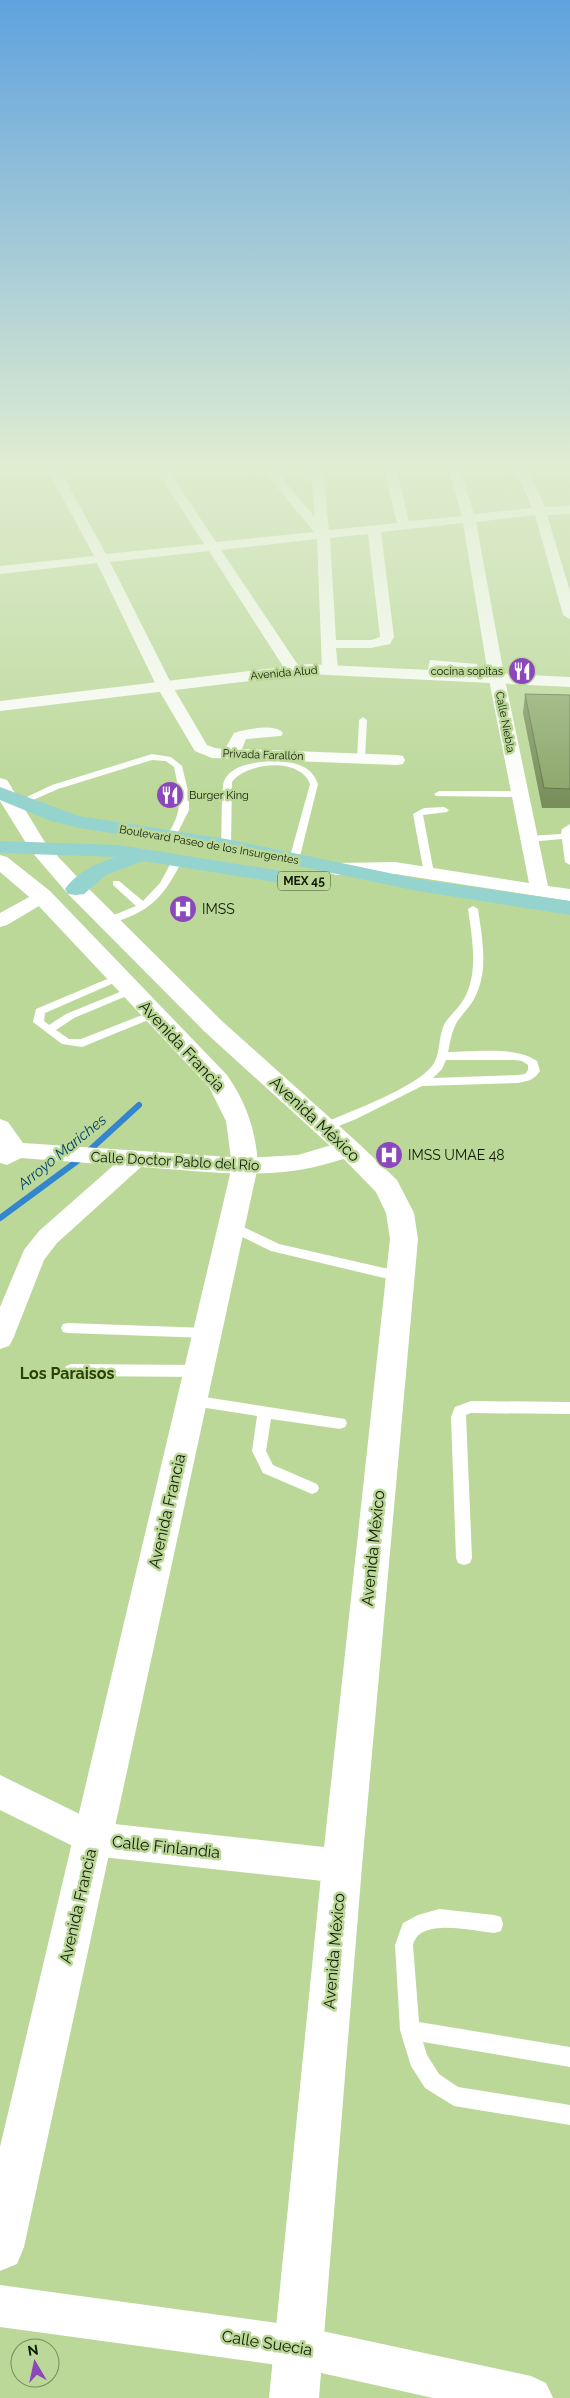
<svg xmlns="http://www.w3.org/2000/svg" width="570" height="2398" font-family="Raleway,sans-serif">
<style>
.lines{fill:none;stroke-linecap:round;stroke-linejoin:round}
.stream{stroke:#3386ce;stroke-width:6}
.service{fill:#fff;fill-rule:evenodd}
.minor{fill:#fff;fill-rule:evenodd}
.tertiary{fill:#fff;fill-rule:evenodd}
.primary{fill:#95d3ce;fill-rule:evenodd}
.wall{fill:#788f5b}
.building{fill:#8ba66a;stroke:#61744a}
.labels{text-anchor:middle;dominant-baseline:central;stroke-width:5;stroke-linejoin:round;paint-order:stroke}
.far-poi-label{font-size:11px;fill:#101a03;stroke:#bbd899;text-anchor:end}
.far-street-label{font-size:11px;fill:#101a03;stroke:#bbd899}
.shield{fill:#bbd899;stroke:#435330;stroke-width:1}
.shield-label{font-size:12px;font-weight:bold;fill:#101a03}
.poi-label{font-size:14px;fill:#101a03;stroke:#bbd899;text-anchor:start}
.street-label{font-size:14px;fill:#101a03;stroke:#bbd899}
.water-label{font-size:15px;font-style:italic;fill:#00406e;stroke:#bbd899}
.near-street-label{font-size:16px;fill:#101a03;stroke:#bbd899}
.quarter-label{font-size:16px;font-weight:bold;fill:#2b4102;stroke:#bbd899}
</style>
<rect width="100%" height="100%" fill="#bbd899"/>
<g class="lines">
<path class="stream" d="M 0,1218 L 80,1159 L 139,1105"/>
<path class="service" d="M 430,660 L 477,664 L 478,679 L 471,681 L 470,668 L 436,665 L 432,678 L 426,678 Z
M 363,717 L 367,720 L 365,759 L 361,762 L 357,759 L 359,720 Z
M 152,754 L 171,757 L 182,766 L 189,795 L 189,810 L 175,838 L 169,838 L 167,836 C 184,809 180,797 174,767 L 166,761 L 152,760 L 58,789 L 24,804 L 16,802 L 52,785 Z
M 273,761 C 293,762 311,764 318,784 L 299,860 L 294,863 L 289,860 L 310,784 C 300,757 247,762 232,782 L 231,845 L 226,848 L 221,845 C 222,833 221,790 224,781 C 231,764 257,762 273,761 Z
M 439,791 L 519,791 L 524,794 L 519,797 L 436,796 L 434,794 Z
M 444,807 L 449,810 L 447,812 L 423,815 L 434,873 L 429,876 L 424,873 L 413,814 L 424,808 Z
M 570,824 L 570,865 L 565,862 L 562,839 L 528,842 L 523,839 L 528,836 L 561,834 L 562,829 Z
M 178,856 L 183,859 C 167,890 156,907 124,919 C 117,921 111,925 104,923 L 104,919 L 136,906 L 113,885 L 113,881 L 119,881 L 143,901 L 160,883 L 173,859 Z
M 473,906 L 478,909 C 482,938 489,970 475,997 C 470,1008 460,1015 455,1026 C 451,1034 450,1044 448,1052 C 474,1052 516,1046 537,1061 L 540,1071 C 534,1080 528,1081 518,1083 L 422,1086 L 356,1119 L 329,1130 L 321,1130 L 319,1127 L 321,1124 C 347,1113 421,1086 434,1063 C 441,1051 438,1035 445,1023 C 451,1014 459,1008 464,999 C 479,972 472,938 468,909 ZM 446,1060 L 514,1060 L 522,1061 L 528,1065 L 528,1070 L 525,1074 L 518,1075 L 433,1078 L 442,1069 Z
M 119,974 L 123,975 L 123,979 L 45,1013 L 44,1021 L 49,1025 L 66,1014 L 132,987 L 136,988 L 137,990 L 136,992 L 74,1018 L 56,1030 L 69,1039 L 81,1039 L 150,1012 L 158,1012 L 159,1014 L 158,1016 L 82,1047 L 62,1044 L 33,1022 L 36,1009 Z
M 231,1221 L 279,1244 L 384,1268 L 406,1270 L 408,1273 L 406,1276 L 384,1278 L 271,1251 L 226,1229 L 225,1226 Z
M 68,1323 L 207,1328 L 212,1329 L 214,1333 L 212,1337 L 207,1338 L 68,1333 L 63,1332 L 61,1328 L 63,1324 Z
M 71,1364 L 199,1365 L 204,1367 L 206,1371 L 204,1375 L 199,1377 L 71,1376 L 66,1374 L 64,1370 L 66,1366 Z
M 192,1395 L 345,1419 L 347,1423 L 345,1427 L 340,1429 L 271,1419 L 266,1451 L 273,1465 L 317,1484 L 319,1488 L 317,1492 L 312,1494 L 263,1473 L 252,1451 L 257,1416 L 187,1405 L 185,1401 L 187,1397 Z
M 471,1401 L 570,1402 L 570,1414 L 471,1413 L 466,1415 L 472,1558 L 470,1563 L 464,1565 L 458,1563 L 456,1558 L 451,1417 L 455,1407 Z
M 439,1909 L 494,1915 L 501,1917 L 503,1924 L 501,1931 L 494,1933 C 474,1931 419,1917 413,1945 L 419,2022 L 570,2047 L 570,2067 L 423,2042 L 427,2055 L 439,2074 L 458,2087 L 570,2105 L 570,2125 L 454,2106 L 425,2088 L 411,2066 L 400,2030 L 395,1945 L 403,1923 L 418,1915 Z"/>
<path class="minor" d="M 45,465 L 57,465 L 106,554 L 204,544 L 153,465 L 165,465 L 216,542 L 314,532 L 259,465 L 271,465 L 315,517 L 310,465 L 322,465 L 329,530 L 397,523 L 383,465 L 395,465 L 409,521 L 462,516 L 447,465 L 459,465 L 474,514 L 532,508 L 514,465 L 526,465 L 545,507 L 570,506 L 570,514 L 547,515 L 570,591 L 570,619 L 563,615 L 535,515 L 476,522 L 505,680 L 548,886 L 570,889 L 570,901 L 395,874 L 336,875 L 330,873 L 327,869 L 330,865 L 336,863 L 395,862 L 529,883 L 489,680 L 463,523 L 381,532 L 394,637 L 390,644 L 371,648 L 336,648 L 338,669 L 330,674 L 322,669 L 317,539 L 221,550 L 302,671 L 294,676 L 286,671 L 209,551 L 110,562 L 173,687 L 207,745 L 215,748 L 225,749 L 234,733 C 245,729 276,723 283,733 L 281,736 L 246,739 L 242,749 L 397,755 L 403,756 L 405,760 L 403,764 L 397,765 L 212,758 L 195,751 L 193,748 L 157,687 L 97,563 L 0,574 L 0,566 L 94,556 ZM 368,534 L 380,637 L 371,640 L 336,640 L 330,538 Z
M 42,890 L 49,892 L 51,896 L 49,900 L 7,925 L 0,927 L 0,913 Z
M 0,1119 L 8,1122 L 23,1143 L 245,1158 L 298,1155 L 348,1140 L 356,1142 L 359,1148 C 354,1157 343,1159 333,1162 C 270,1182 205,1171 141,1167 L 57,1243 L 44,1260 L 13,1339 L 9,1346 L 0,1349 L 0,1307 L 24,1250 L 39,1231 L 114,1165 L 21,1158 L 7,1165 L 0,1163 Z
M 0,1775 L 96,1822 L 342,1849 L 354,1854 L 359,1866 L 354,1878 L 342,1883 L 93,1856 L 0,1810 Z
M 0,2285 L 299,2326 L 531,2376 L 546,2383 L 553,2398 L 433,2398 L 299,2368 L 0,2327 Z"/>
<path class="tertiary" d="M 308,664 L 570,677 L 570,687 L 308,674 L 0,711 L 0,701 Z
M 0,778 L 7,780 L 46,844 L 84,884 L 223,1022 L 357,1142 L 397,1180 L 414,1213 L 418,1239 L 362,1866 L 319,2398 L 269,2398 L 322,1866 L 390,1239 L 386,1213 L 376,1192 L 339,1154 L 205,1032 L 68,894 L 31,851 L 0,801 Z
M 0,855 L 7,857 L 50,891 L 227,1075 C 247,1104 256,1131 258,1166 L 24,2247 L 17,2264 L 0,2271 L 0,2147 L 232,1166 L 226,1121 L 209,1087 L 34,901 L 0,872 Z"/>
<path class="primary" d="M 0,787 L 79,816 L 226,839 L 418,879 L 570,901 L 570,915 L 418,891 L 226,851 L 79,828 L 51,821 L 0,800 Z
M 0,841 L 119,845 L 319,877 L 327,878 L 330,883 L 327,888 L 319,889 L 143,861 L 106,875 L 84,894 L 76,895 L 68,894 L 65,889 C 78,871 96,864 116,857 L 0,853 Z"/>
</g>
<path class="wall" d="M 525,694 L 570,695 L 570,808 L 542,808 L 523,713 Z"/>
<path class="building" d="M 525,694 L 570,695 L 570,789 L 544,788 Z"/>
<linearGradient id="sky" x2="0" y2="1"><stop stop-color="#5fa2de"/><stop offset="0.58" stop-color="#e0edd1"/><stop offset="1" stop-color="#e0edd1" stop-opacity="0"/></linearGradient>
<rect width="570" height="801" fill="url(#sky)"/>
<defs>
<g id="restaurant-disc" transform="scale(1.4375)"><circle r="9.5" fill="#8b47bb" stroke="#bbd899"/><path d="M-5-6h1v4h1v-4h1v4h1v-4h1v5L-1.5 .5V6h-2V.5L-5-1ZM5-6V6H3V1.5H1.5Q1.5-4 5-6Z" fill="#fff"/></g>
<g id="hospital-disc" transform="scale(1.4375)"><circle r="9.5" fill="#8b47bb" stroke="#bbd899"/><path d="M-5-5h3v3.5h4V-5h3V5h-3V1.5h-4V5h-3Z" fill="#fff"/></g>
</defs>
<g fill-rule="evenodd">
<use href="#restaurant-disc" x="522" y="671"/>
<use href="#restaurant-disc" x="170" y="795"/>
<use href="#hospital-disc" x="183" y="909"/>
<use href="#hospital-disc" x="389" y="1155"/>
</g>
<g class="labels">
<g class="far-poi-label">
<text x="503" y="671">cocina sopitas</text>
<text x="189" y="795" text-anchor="start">Burger King</text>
</g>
<g class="far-street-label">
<text transform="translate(284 673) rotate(-5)">Avenida Alud</text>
<text transform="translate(505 722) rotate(79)">Calle Niebla</text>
<text transform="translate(263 755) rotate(2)">Privada Farallón</text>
<text transform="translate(209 845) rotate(10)">Boulevard Paseo de los Insurgentes</text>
</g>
<rect class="shield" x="278" y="871.5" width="52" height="19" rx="4"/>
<g class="shield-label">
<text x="304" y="881">MEX 45</text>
</g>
<g class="poi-label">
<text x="202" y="909">IMSS</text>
<text x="408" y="1155">IMSS UMAE 48</text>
</g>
<g class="street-label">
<text transform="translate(175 1161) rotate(3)">Calle Doctor Pablo del Río</text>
</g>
<g class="water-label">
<text transform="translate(62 1152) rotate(-39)">Arroyo Mariches</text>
</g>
<g class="near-street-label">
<text transform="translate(182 1046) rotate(47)">Avenida Francia</text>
<text transform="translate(315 1119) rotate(43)">Avenida México</text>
<text transform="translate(167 1511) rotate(-77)">Avenida Francia</text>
<text transform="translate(373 1548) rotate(-84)">Avenida México</text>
<text transform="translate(166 1847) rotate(6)">Calle Finlandia</text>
<text transform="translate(78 1906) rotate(-77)">Avenida Francia</text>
<text transform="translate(334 1951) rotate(-85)">Avenida México</text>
<text transform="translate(267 2343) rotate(9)">Calle Suecia</text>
</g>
<g class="quarter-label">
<text x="67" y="1373">Los Paraisos</text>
</g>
</g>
<g transform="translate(35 2363) rotate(351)"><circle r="24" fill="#bbd899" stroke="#778c5d"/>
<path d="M0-4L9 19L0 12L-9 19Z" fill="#8b47bb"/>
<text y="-8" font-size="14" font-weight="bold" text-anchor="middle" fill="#101a03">N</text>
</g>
</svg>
